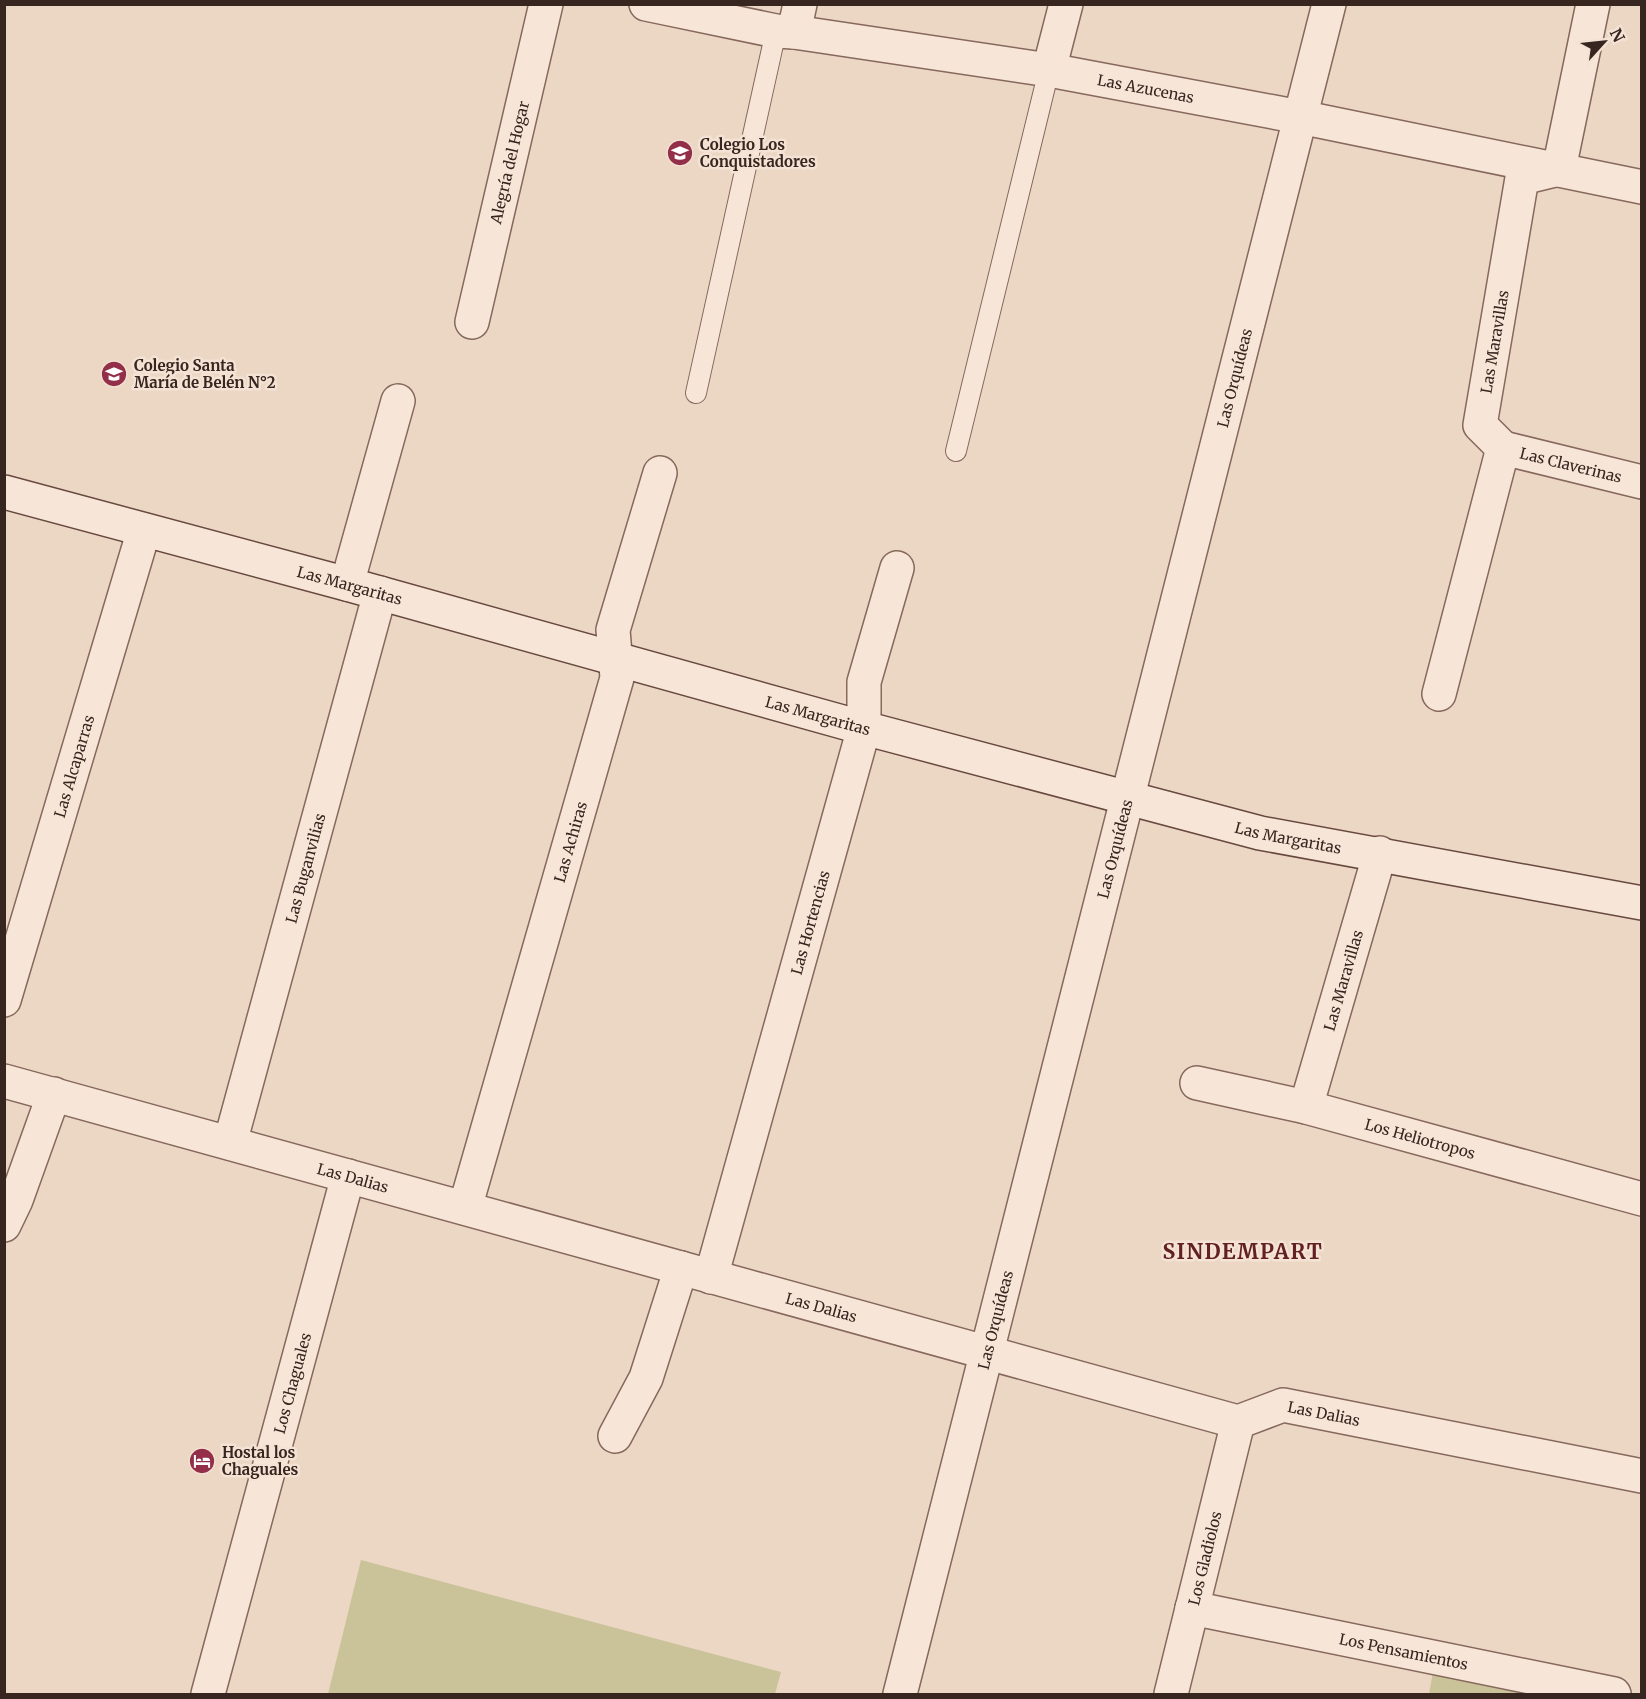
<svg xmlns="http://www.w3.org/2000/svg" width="1646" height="1699" font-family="Merriweather,serif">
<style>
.green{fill:#cac399}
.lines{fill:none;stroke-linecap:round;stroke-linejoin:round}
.lane-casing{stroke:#86685c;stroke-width:22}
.street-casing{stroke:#86685c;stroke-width:36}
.secondary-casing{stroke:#68493f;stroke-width:36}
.lane{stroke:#f7e6d8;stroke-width:20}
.street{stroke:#f7e6d8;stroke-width:33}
.secondary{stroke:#f7e6d8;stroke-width:33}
.labels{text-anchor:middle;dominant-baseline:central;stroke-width:5;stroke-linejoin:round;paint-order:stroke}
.street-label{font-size:15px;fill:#37251f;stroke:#f4e3d4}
.poi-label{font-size:15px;font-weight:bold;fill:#37251f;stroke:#f4e3d4;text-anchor:start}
.district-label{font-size:21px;font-weight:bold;letter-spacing:1.5px;fill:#622023;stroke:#f4e3d4}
</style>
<rect width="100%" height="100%" fill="#ecd7c5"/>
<path class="green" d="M 361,1560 L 781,1672 L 775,1694 L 328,1694 Z
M 1433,1672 L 1537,1694 L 1429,1694 Z"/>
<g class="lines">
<g class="lane-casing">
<path id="lane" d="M 696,393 L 776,31
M 956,451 L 1049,70"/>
</g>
<g class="street-casing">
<g id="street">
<path id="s1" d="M 646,4 L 776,31 L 794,32 L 1049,70 L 1300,117 L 1642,187"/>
<path d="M 794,32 L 800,4"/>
<path d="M 1049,70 L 1066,4"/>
<path id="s2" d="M 472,322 L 546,4"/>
<path id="s3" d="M 1503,448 L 1480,425 L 1522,178 L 1559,169 L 1593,4"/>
<path id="s4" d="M 1503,448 L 1642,482"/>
<path d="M 347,584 L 398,401"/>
<path d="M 1439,694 L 1503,448"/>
<path id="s5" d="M 4,1000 L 144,530"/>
<path id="s6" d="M 4,1081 L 1238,1422 L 1283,1405 L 1642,1476"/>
<path id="s7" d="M 1197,1083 L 1306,1107 L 1642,1199"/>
<path id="s8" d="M 1306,1107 L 1380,853"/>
<path id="s9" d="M 230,1143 L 380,593"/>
<path id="s10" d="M 465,1208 L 617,678 L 613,630 L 660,473"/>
<path d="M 4,1225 L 16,1200 L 54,1094"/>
<path id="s11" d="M 711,1277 L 864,728 L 864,682 L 897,568"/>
<path d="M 615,1436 L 646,1378 L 681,1268"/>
<path id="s12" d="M 1192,1608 L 1614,1694"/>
<path id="s13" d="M 208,1694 L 348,1176"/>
<path id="s14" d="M 900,1694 L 1329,4"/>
<path id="s15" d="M 1171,1694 L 1238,1422"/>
</g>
</g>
<g class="secondary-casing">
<g id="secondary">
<path id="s16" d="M 4,492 L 347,584 L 864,728 L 1260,833 L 1642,903"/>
</g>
</g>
<use href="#lane" class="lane"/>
<use href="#street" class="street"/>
<use href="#secondary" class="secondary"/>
</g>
<defs>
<g id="school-disc" transform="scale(1.35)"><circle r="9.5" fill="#932f48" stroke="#f4e3d4"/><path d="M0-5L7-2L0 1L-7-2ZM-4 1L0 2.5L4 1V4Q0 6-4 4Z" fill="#fff"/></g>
<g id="hotel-disc" transform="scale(1.35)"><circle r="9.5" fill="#932f48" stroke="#f4e3d4"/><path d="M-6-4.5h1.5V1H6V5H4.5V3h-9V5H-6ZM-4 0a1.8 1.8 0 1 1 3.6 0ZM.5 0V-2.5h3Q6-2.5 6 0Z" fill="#fff"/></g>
</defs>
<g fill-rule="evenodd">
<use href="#school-disc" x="680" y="153"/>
<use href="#school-disc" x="114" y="374"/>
<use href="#hotel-disc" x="202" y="1461"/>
</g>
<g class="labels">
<g class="street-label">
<text stroke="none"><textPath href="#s1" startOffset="507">Las Azucenas</textPath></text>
<text stroke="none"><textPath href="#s2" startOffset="164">Alegría del Hogar</textPath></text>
<text stroke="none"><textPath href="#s3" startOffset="117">Las Maravillas</textPath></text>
<text stroke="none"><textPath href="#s14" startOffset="1358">Las Orquídeas</textPath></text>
<text stroke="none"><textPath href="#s4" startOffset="70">Las Claverinas</textPath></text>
<text stroke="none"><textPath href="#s16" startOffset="358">Las Margaritas</textPath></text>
<text stroke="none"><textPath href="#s16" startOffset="844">Las Margaritas</textPath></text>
<text stroke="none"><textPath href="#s5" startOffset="244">Las Alcaparras</textPath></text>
<text stroke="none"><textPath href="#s16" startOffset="1330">Las Margaritas</textPath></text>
<text stroke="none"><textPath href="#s10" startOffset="381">Las Achiras</textPath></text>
<text stroke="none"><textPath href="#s14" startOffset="872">Las Orquídeas</textPath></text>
<text stroke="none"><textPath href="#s9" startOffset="285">Las Buganvilias</textPath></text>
<text stroke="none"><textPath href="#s11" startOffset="368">Las Hortencias</textPath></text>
<text stroke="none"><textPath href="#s8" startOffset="132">Las Maravillas</textPath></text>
<text stroke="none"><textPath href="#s7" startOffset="230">Los Heliotropos</textPath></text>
<text stroke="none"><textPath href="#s6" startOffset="362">Las Dalias</textPath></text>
<text stroke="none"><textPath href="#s6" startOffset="848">Las Dalias</textPath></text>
<text stroke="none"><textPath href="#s14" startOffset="386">Las Orquídeas</textPath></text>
<text stroke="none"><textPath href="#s13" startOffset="322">Los Chaguales</textPath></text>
<text stroke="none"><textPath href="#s6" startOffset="1370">Las Dalias</textPath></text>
<text stroke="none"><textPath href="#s15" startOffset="140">Los Gladiolos</textPath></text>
<text stroke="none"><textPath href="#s12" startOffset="216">Los Pensamientos</textPath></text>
</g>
<g class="poi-label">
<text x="700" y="144">Colegio Los<tspan x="700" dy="17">Conquistadores</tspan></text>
<text x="134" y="365">Colegio Santa<tspan x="134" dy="17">María de Belén N°2</tspan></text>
<text x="222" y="1452">Hostal los<tspan x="222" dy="17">Chaguales</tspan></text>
</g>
<g class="district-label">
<text x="1243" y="1251">SINDEMPART</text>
</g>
</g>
<rect width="1646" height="1699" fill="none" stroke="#37251f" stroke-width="12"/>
<g transform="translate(1604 42) rotate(63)" stroke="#f4e3d4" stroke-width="4.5" paint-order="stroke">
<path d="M0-4.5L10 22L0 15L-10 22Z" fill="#37251f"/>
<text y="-9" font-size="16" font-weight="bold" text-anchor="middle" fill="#37251f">N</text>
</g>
</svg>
